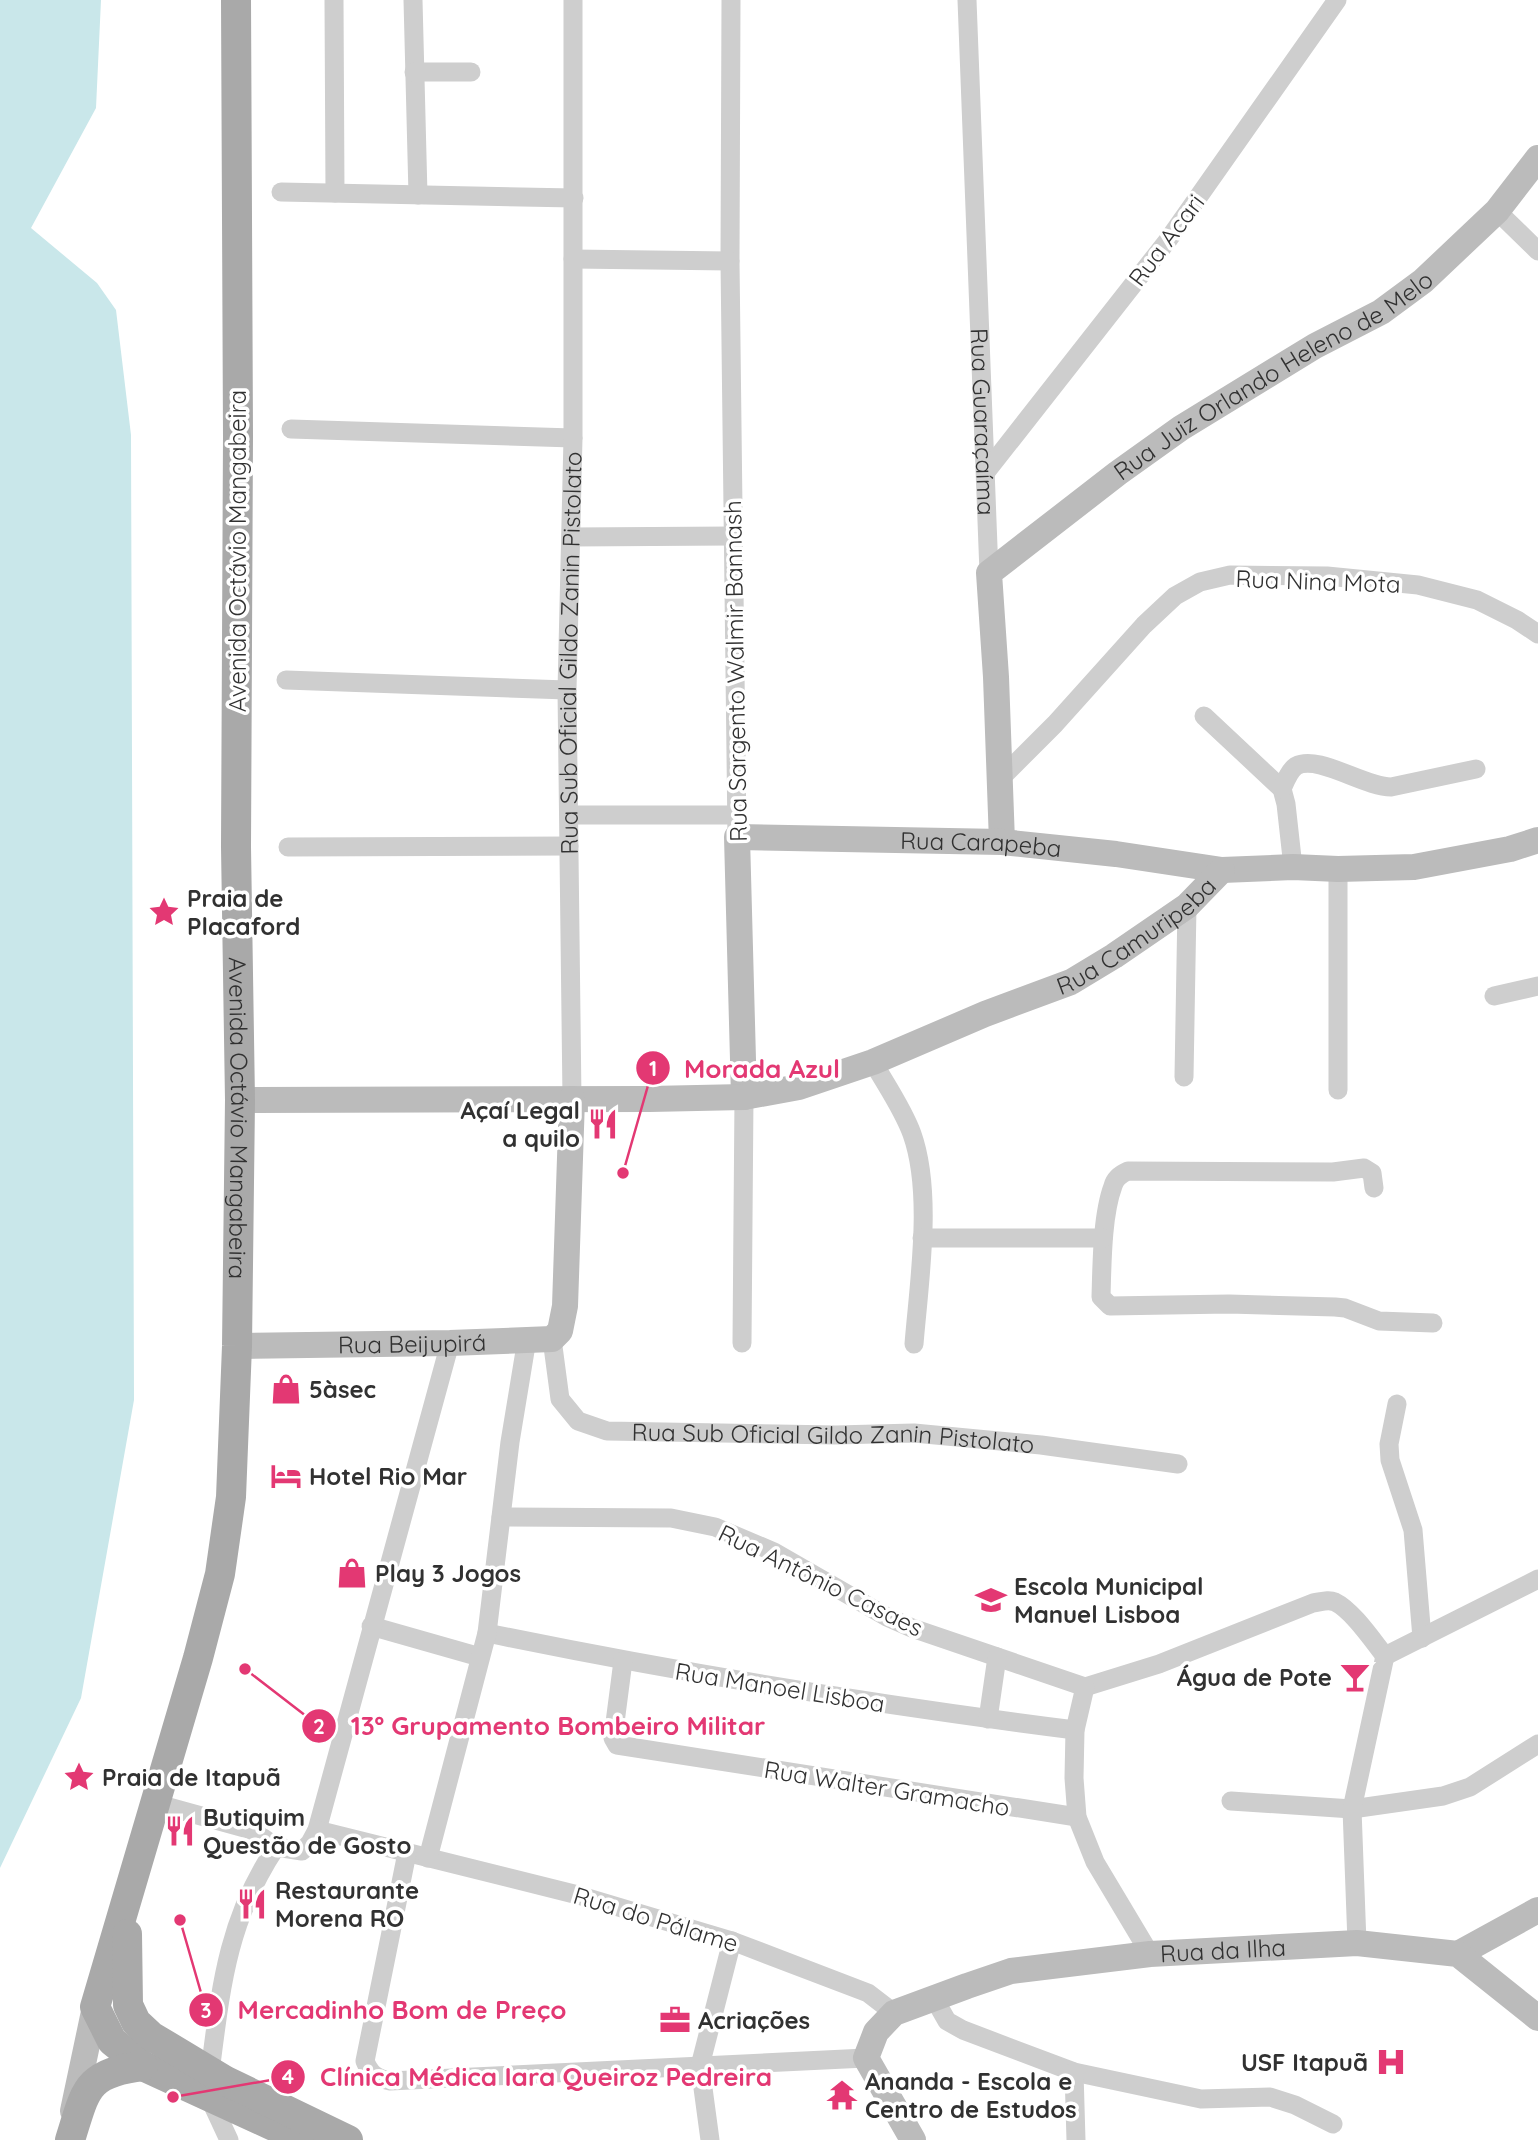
<svg xmlns="http://www.w3.org/2000/svg" width="1538" height="2140" font-family="Quicksand,sans-serif">
<style>
.water{fill:#c9e7ea}
.lines{fill:none;stroke-linecap:round;stroke-linejoin:round}
.street{stroke:#cecece;stroke-width:19}
.secondary{stroke:#bbb;stroke-width:26}
.primary{stroke:#a9a9a9;stroke-width:30}
.labels{text-anchor:middle;dominant-baseline:central;stroke-width:7;stroke-linejoin:round;paint-order:stroke}
.street-label{font-size:24px;fill:#313131;stroke:#fff}
.poi-label{font-size:24px;font-weight:bold;fill:#313131;stroke:#fff;text-anchor:start}
.leader{fill:none;stroke:#e33873;stroke-width:2.5}
.callout-dot{fill:#e33873;stroke:#fff;stroke-width:2.5}
.mark-label{font-size:21px;text-anchor:middle;font-weight:bold;fill:#fff}
.callout-label{font-size:26px;text-anchor:middle;font-weight:bold;fill:#e33873;stroke:#fff;stroke-width:7;stroke-linejoin:round;paint-order:stroke}
</style>
<rect width="100%" height="100%" fill="#fff"/>
<path class="water" d="M 0,0 L 101,0 L 96,108 L 31,228 L 97,283 L 116,310 L 131,435 L 134,1400 L 81,1698 L 0,1868 Z"/>
<g class="lines">
<g class="street">
<path d="M 334,0 L 335,193"/>
<path d="M 413,0 L 418,195"/>
<path d="M 731,0 L 730,261 L 737,837"/>
<path id="s1" d="M 967,0 L 989,573"/>
<path d="M 414,72 L 471,72"/>
<path d="M 281,192 L 574,198"/>
<path d="M 1497,211 L 1538,251"/>
<path d="M 573,259 L 730,261"/>
<path d="M 291,429 L 573,438"/>
<path d="M 986,472 L 1168,240 L 1337,0"/>
<path d="M 571,537 L 733,536"/>
<path d="M 286,680 L 567,690"/>
<path d="M 1204,716 L 1282,789 L 1286,804 L 1293,867"/>
<path d="M 1001,778 L 1055,724 L 1144,625 L 1175,596 L 1200,582 L 1230,575 L 1327,576 L 1418,585 L 1477,600 L 1517,620 L 1538,634"/>
<path d="M 1282,789 C 1285,782 1289,771 1296,766 C 1318,754 1364,787 1391,787 L 1476,769"/>
<path d="M 570,815 L 736,815"/>
<path d="M 288,847 L 569,846"/>
<path d="M 1494,996 L 1538,986"/>
<path d="M 873,1062 C 886,1085 903,1109 912,1134 C 933,1193 919,1282 914,1344"/>
<path d="M 1184,1077 L 1187,906"/>
<path d="M 1338,1090 L 1338,869"/>
<path id="s2" d="M 572,1099 L 567,690 L 573,438 L 573,0"/>
<path d="M 1374,1188 L 1372,1173 L 1364,1168 L 1333,1172 L 1128,1171 C 1121,1174 1115,1178 1113,1186 C 1102,1215 1102,1265 1101,1297 L 1110,1306 L 1229,1304 L 1335,1307 L 1345,1308 L 1379,1321 L 1433,1323"/>
<path d="M 922,1238 L 1103,1238"/>
<path id="s3" d="M 552,1339 L 560,1399 L 578,1421 L 607,1431 L 836,1435 L 914,1433 L 1041,1445 L 1178,1464"/>
<path d="M 742,1343 L 744,1097"/>
<path d="M 1397,1404 L 1389,1444 L 1390,1460 L 1413,1530 L 1422,1638"/>
<path d="M 501,1517 L 671,1518 L 715,1527 L 774,1552 L 887,1617 L 912,1628 L 1085,1687 L 1159,1664 L 1313,1603 C 1321,1602 1328,1599 1335,1602 C 1352,1610 1373,1641 1385,1656 L 1538,1579"/>
<path d="M 371,1626 L 480,1657"/>
<path d="M 487,1633 C 681,1673 878,1705 1075,1730"/>
<path d="M 623,1661 L 613,1738 L 617,1745 L 1077,1817"/>
<path d="M 1085,1687 L 1075,1730 L 1074,1778 L 1077,1817 L 1095,1862 L 1150,1954"/>
<path d="M 988,1719 L 997,1657"/>
<path d="M 1231,1801 L 1352,1809 L 1443,1796 L 1470,1787 L 1538,1744"/>
<path d="M 154,1803 L 252,1830 L 276,1847 L 302,1851 L 310,1843 L 317,1830 L 450,1343"/>
<path d="M 317,1830 L 578,1895 L 732,1941 L 868,1993 L 894,2013"/>
<path d="M 407,1853 L 365,2061 C 370,2074 376,2078 390,2081 L 866,2058"/>
<path d="M 428,1858 L 487,1633 L 510,1442 L 527,1339"/>
<path d="M 1357,1943 L 1352,1809 L 1385,1656"/>
<path d="M 935,2000 L 947,2021 L 963,2030 L 1074,2072 L 1201,2099 L 1270,2097 L 1295,2105 L 1333,2124"/>
<path d="M 210,2072 C 221,1987 227,1921 276,1847"/>
<path d="M 1074,2072 L 1076,2140"/>
<path d="M 209,2097 L 229,2140"/>
<path d="M 710,2140 L 700,2066 L 732,1941"/>
</g>
<g class="secondary">
<path id="s4" d="M 1002,842 L 996,677 L 989,573 L 1118,473 L 1181,428 L 1315,346 L 1381,312 L 1423,281 L 1497,211 L 1538,158"/>
<path id="s5" d="M 744,1097 L 737,837 L 1002,842 L 1116,854 L 1222,870 L 1293,867 L 1338,869 L 1414,867 L 1510,849 L 1538,840"/>
<path id="s6" d="M 240,1100 L 650,1099 L 744,1097 L 799,1087 L 873,1062 L 985,1014 L 1071,982 L 1114,956 L 1187,906 L 1222,870"/>
<path id="s7" d="M 237,1346 L 450,1343 L 552,1339 L 560,1331 L 565,1306 L 572,1099"/>
<path d="M 1458,1954 L 1538,1910"/>
<path d="M 73,2111 L 95,2007"/>
<path id="s8" d="M 913,2140 L 866,2058 L 876,2032 L 894,2013 L 967,1986 L 1011,1971 L 1150,1954 L 1357,1943 L 1458,1954 L 1538,2018"/>
</g>
<g class="primary">
<path id="s9" d="M 236,0 L 238,436 L 236,847 L 240,1100 L 237,1346 L 231,1497 L 220,1574 L 198,1658 L 95,2007 L 112,2041 L 143,2066 L 304,2140"/>
<path d="M 127,1934 L 128,2005 L 136,2022 L 151,2036 L 226,2081 L 348,2140"/>
<path d="M 70,2140 C 86,2090 85,2073 143,2066"/>
</g>
</g>
<defs>
<g id="sight-bare" transform="scale(2.415)"><path d="M0-6L1.8-2.2L6-1.7L2.9 1.2L3.7 5.4L0 3.3L-3.7 5.4L-2.9 1.2L-6-1.7L-1.8-2.2Z" fill="#e33873" stroke="#fff" stroke-width="2.5" paint-order="stroke"/></g>
<g id="restaurant-bare" transform="scale(2.415)"><path d="M-5-6h1v4h1v-4h1v4h1v-4h1v5L-1.5 .5V6h-2V.5L-5-1ZM5-6V6H3V1.5H1.5Q1.5-4 5-6Z" fill="#e33873" stroke="#fff" stroke-width="2.5" paint-order="stroke"/></g>
<g id="shop-bare" transform="scale(2.415)"><path d="M-5-2.5h2.3a2.7 3.5 0 0 1 5.4 0H5L5.5 6h-11ZM-1.5-2.5h3a1.5 2.3 0 0 0-3 0Z" fill="#e33873" stroke="#fff" stroke-width="2.5" paint-order="stroke"/></g>
<g id="hotel-bare" transform="scale(2.415)"><path d="M-6-4.5h1.5V1H6V5H4.5V3h-9V5H-6ZM-4 0a1.8 1.8 0 1 1 3.6 0ZM.5 0V-2.5h3Q6-2.5 6 0Z" fill="#e33873" stroke="#fff" stroke-width="2.5" paint-order="stroke"/></g>
<g id="school-bare" transform="scale(2.415)"><path d="M0-5L7-2L0 1L-7-2ZM-4 1L0 2.5L4 1V4Q0 6-4 4Z" fill="#e33873" stroke="#fff" stroke-width="2.5" paint-order="stroke"/></g>
<g id="bar-bare" transform="scale(2.415)"><path d="M-6-5H6L.8 .8V4.5H3.5V6h-7V4.5H-.8V.8Z" fill="#e33873" stroke="#fff" stroke-width="2.5" paint-order="stroke"/></g>
<g id="office-bare" transform="scale(2.415)"><path d="M-6-3h4V-5.5h4V-3h4V5H-6ZM-1-4.5V-3h2v-1.5ZM-6 0V1H6V0Z" fill="#e33873" stroke="#fff" stroke-width="2.5" paint-order="stroke"/></g>
<g id="hospital-bare" transform="scale(2.415)"><path d="M-5-5h3v3.5h4V-5h3V5h-3V1.5h-4V5h-3Z" fill="#e33873" stroke="#fff" stroke-width="2.5" paint-order="stroke"/></g>
<g id="temple-bare" transform="scale(2.415)"><path d="M0-6L5-2H3V0L6.5 2.5H4V6H1.5V3h-3V6H-4V2.5H-6.5L-3 0V-2H-5Z" fill="#e33873" stroke="#fff" stroke-width="2.5" paint-order="stroke"/></g>
</defs>
<g fill-rule="evenodd">
<use href="#sight-bare" x="164" y="912"/>
<use href="#restaurant-bare" x="603" y="1124"/>
<use href="#shop-bare" x="286" y="1389"/>
<use href="#hotel-bare" x="286" y="1476"/>
<use href="#shop-bare" x="352" y="1573"/>
<use href="#school-bare" x="991" y="1600"/>
<use href="#bar-bare" x="1355" y="1677"/>
<use href="#sight-bare" x="79" y="1777"/>
<use href="#restaurant-bare" x="180" y="1831"/>
<use href="#restaurant-bare" x="252" y="1904"/>
<use href="#office-bare" x="675" y="2020"/>
<use href="#hospital-bare" x="1391" y="2062"/>
<use href="#temple-bare" x="842" y="2095"/>
</g>
<g class="labels">
<g class="street-label">
<text transform="translate(1166 240) rotate(-53)">Rua Acari</text>
<text stroke="none"><textPath href="#s4" startOffset="616">Rua Juiz Orlando Heleno de Melo</textPath></text>
<text stroke="none"><textPath href="#s1" startOffset="422">Rua Guaraçaíma</textPath></text>
<text transform="translate(237 551) rotate(-90)">Avenida Octávio Mangabeira</text>
<text transform="translate(1318 581) rotate(2)">Rua Nina Mota</text>
<text stroke="none"><textPath href="#s2" startOffset="446">Rua Sub Oficial Gildo Zanin Pistolato</textPath></text>
<text transform="translate(735 671) rotate(-91)">Rua Sargento Walmir Bannash</text>
<text stroke="none"><textPath href="#s5" startOffset="504">Rua Carapeba</textPath></text>
<text stroke="none"><textPath href="#s6" startOffset="931">Rua Camuripeba</textPath></text>
<text stroke="none"><textPath href="#s9" startOffset="1118">Avenida Octávio Mangabeira</textPath></text>
<text stroke="none"><textPath href="#s7" startOffset="175">Rua Beijupirá</textPath></text>
<text stroke="none"><textPath href="#s3" startOffset="346">Rua Sub Oficial Gildo Zanin Pistolato</textPath></text>
<text transform="translate(821 1580) rotate(26)">Rua Antônio Casaes</text>
<text transform="translate(780 1687) rotate(9)">Rua Manoel Lisboa</text>
<text transform="translate(887 1788) rotate(9)">Rua Walter Gramacho</text>
<text transform="translate(656 1919) rotate(17)">Rua do Pálame</text>
<text stroke="none"><textPath href="#s8" startOffset="486">Rua da Ilha</textPath></text>
</g>
<g class="poi-label">
<text x="187" y="898">Praia de<tspan x="187" dy="28">Placaford</tspan></text>
<text x="580" y="1110" text-anchor="end">Açaí Legal<tspan x="580" dy="28">a quilo</tspan></text>
<text x="309" y="1389">5àsec</text>
<text x="309" y="1476">Hotel Rio Mar</text>
<text x="375" y="1573">Play 3 Jogos</text>
<text x="1014" y="1586">Escola Municipal<tspan x="1014" dy="28">Manuel Lisboa</tspan></text>
<text x="1332" y="1677" text-anchor="end">Água de Pote</text>
<text x="102" y="1777">Praia de Itapuã</text>
<text x="203" y="1817">Butiquim<tspan x="203" dy="28">Questão de Gosto</tspan></text>
<text x="275" y="1890">Restaurante<tspan x="275" dy="28">Morena RO</tspan></text>
<text x="698" y="2020">Acriações</text>
<text x="1368" y="2062" text-anchor="end">USF Itapuã</text>
<text x="865" y="2081">Ananda - Escola e<tspan x="865" dy="28">Centro de Estudos</tspan></text>
</g>
</g>
<path class="leader" d="M623 1173L653 1068M245 1669L319 1726M180 1920L206 2010M173 2097L288 2077"/>
<g class="callout-dot">
<circle cx="623" cy="1173" r="7"/>
<circle cx="245" cy="1669" r="7"/>
<circle cx="180" cy="1920" r="7"/>
<circle cx="173" cy="2097" r="7"/>
<circle cx="653" cy="1068" r="18"/>
<circle cx="319" cy="1726" r="18"/>
<circle cx="206" cy="2010" r="18"/>
<circle cx="288" cy="2077" r="18"/>
</g>
<g class="mark-label">
<text x="653" y="1076">1</text>
<text x="319" y="1734">2</text>
<text x="206" y="2018">3</text>
<text x="288" y="2084">4</text>
</g>
<g class="callout-label">
<text x="762" y="1078">Morada Azul</text>
<text x="558" y="1735">13º Grupamento Bombeiro Militar</text>
<text x="402" y="2019">Mercadinho Bom de Preço</text>
<text x="546" y="2086">Clínica Médica Iara Queiroz Pedreira</text>
</g>
</svg>
